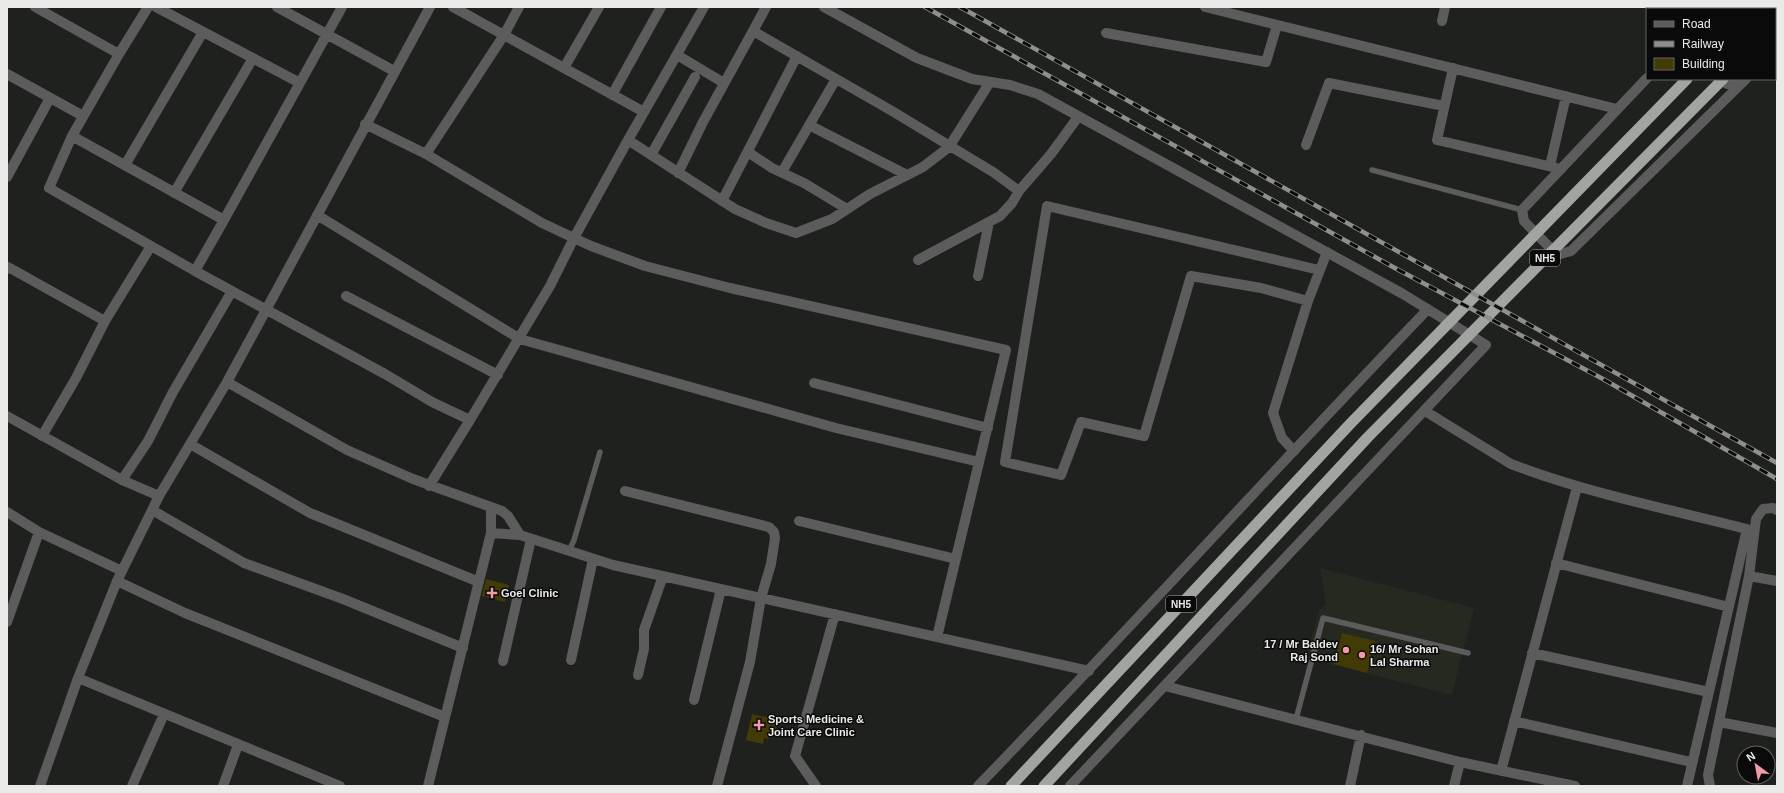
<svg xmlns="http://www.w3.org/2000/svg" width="1784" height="793" font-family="Helvetica,sans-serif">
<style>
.built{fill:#262920}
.building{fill:#423b05}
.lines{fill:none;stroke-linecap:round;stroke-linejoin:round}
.service{stroke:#5b5c5b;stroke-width:5.5}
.minor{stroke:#5b5c5b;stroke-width:10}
.tertiary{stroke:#5b5c5b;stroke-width:10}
.trunk{stroke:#a2a4a2;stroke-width:11}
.rail-casing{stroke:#8f908e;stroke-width:4.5}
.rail{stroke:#090a09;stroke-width:3;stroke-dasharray:9;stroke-linecap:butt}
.poi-dot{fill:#f39aa9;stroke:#090a09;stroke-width:1.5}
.labels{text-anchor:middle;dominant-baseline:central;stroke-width:3;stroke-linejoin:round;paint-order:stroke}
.shield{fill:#090a09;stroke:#a6a8a6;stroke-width:1}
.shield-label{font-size:10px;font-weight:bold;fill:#eaebe9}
.poi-label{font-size:11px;font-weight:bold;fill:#eaebe9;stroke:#090a09;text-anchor:start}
</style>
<rect width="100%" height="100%" fill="#1f211e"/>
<path class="built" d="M 1320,568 L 1474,608 L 1452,695 L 1306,658 L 1319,610 L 1326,605 Z"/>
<path class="building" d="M 486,579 L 509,585 L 505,602 L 482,596 Z
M 1342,633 L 1375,641 L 1367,673 L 1334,664 Z
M 752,714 L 778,720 L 775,734 L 770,732 L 769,739 L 764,738 L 763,744 L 746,740 Z"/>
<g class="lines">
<path class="service" d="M 1372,170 L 1522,210
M 569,551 L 574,540 L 600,452
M 1296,719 L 1323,618 L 1468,653"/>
<path class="minor" d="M 35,7 L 119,54 L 72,136 L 224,220 L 195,271 L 385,374 L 432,402 L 470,420 L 550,286 L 574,238 L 628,140 L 704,7
M 156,7 L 300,83
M 277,7 L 394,71
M 430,7 L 227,382 L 347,450 L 413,479 L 502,511 L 508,516 L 520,535
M 453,7 L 644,112
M 1205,7 L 1617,109
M 1442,21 L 1445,7
M 753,31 L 766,7
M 1106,33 L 1266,62 L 1277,25
M 119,54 L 148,7
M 677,55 L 724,83
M 564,68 L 599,7
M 1453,68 L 1437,140 L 1561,169
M 7,74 L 83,116
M 612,95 L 661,7
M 365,124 L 426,154 L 542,223 L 591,246 L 645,266 L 730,288 L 1006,350 L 937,637
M 809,125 L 907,175
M 72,136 L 49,188 L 195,271
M 628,140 L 735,209 L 766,223 L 796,233 L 832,219 L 870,194 L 923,167 L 949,147 L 990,82
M 1306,145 L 1329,83 L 1444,106
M 748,152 L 772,168 L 804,183 L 847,209
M 426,154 L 504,35 L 519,7
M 651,155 L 695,77
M 125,165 L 203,32
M 1550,166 L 1566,96
M 782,172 L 836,79
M 678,173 L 703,122 L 753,31 L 892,111 L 993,172 L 1019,191 L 1051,154 L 1078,117
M 7,177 L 50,98
M 174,193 L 253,58
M 722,201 L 797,56
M 317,215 L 520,339 L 836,428 L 979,462
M 224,220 L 342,7
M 918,260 L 1000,216 L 1012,203 L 1019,191
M 7,269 L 8,267 L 105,321
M 978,276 L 989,222
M 346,296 L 498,375
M 1308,301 L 1261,288 L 1191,276 L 1144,436 L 1081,422 L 1061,475 L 1005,462 L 1047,206 L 1319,270
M 227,382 L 159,496 L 117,581 L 185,613 L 445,717
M 814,383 L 988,428
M 1425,411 L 1511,464 C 1587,493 1668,509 1747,529 L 1687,786
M 7,416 L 122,480 L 159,496
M 42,436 L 76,378 L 105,321 L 151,246
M 190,444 L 310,513 L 479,582
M 1294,451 L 1282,438 L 1273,413 L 1308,301 L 1327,252
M 122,480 L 148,441 L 173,392 L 232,291
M 429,486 L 470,420
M 625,491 L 769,527 L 774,532 L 775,538 L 771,564 L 761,598 L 750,662 L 717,786
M 491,507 L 491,533
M 152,510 L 244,563 L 343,599 L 463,648
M 7,512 L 39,532 L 122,571
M 799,521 L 956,559
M 1556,563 L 1729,607
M 1749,576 L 1756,519 L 1763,509 L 1773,508 L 1777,510
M 117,581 L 78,678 L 340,786
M 7,622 L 39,532
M 1532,653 L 1709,692
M 571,660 L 593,559
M 503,661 L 531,539
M 638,675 L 644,649 L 644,630 L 663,576
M 1165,686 L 1460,762 L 1575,786
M 694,700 L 721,589
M 1514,721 L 1691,762
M 1719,722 L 1777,733
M 1501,771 L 1577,487
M 40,786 L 78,678
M 132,786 L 164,714
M 223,786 L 238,745
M 428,786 L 491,533 L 520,535 L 613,565 L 1089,671
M 816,786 L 795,756 L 835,614
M 1350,786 L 1361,735
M 1454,786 L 1460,762
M 1710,786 L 1708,775 L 1749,576 L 1777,581"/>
<path class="tertiary" d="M 824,7 L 917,58 L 972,79 L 1010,85 L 1038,94 L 1403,294 L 1486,345 L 1070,786
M 1713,9 L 1715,7
M 1775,47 L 1777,45
M 1647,78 L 1522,210 L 1524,221 L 1557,255 L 1571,251 L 1746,79
M 1718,79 L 1727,84 L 1743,82
M 978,786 C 1130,629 1277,466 1428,309"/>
<path class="trunk" d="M 1756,9 L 1758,7
M 1775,24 L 1777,22
M 1011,786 L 1351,423 L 1687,79
M 1044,786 L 1368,437 L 1723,79"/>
<g class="rail-casing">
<path id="rail" d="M 925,7 L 1393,267 L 1603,379 L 1777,479
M 960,7 L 1777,463"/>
</g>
<use href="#rail" class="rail"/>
</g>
<g class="poi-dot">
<path d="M490 587h4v4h4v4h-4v4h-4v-4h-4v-4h4z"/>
<circle cx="1346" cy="650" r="4"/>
<circle cx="1362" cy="655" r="4"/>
<path d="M757 719h4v4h4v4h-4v4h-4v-4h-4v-4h4z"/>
</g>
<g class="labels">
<g class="shield">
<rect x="1530" y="250" width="30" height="16" rx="3"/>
<rect x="1166" y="596" width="30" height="16" rx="3"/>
</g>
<g class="shield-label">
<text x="1545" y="258">NH5</text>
<text x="1181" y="604">NH5</text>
</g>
<g class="poi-label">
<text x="501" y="593">Goel Clinic</text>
<text x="1338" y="644" text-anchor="end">17 / Mr Baldev<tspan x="1338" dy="13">Raj Sond</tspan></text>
<text x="1370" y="649">16/ Mr Sohan<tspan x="1370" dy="13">Lal Sharma</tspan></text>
<text x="768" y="719">Sports Medicine &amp;<tspan x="768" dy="13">Joint Care Clinic</tspan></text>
</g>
</g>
<rect width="1784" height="793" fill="none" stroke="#eaebe9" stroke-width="16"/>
<rect x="1646" y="8" width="130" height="72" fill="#090a09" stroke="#636463"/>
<rect x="1654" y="21" width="20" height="6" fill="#5b5c5b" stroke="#636463"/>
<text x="1682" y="28" font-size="12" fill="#eaebe9">Road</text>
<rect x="1654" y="41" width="20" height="6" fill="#8f908e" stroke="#636463"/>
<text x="1682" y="48" font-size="12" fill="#eaebe9">Railway</text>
<rect x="1654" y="58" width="20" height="12" fill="#423b05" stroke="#636463"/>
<text x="1682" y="68" font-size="12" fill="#eaebe9">Building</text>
<g transform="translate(1756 765) rotate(328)"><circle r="19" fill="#090a09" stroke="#636463"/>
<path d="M0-3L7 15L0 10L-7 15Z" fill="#f39aa9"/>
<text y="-6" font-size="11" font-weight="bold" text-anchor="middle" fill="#eaebe9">N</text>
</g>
</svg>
